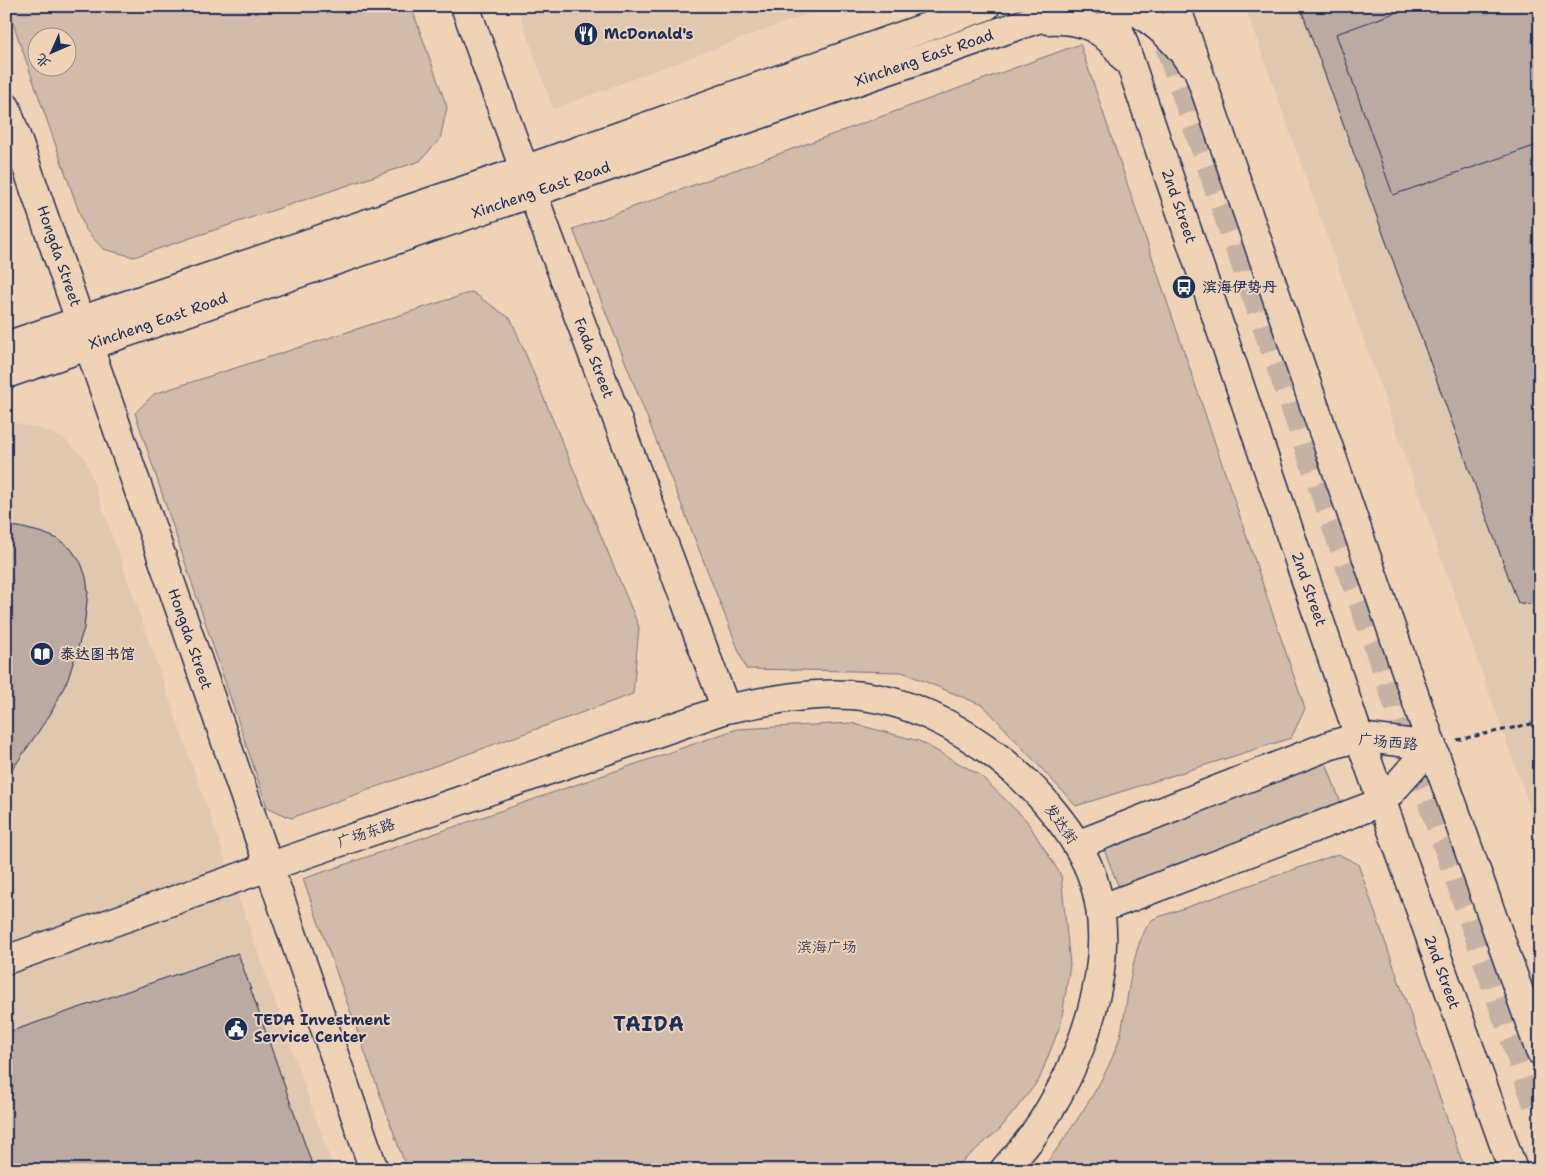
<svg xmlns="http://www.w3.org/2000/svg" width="1546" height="1176" font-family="'Shantell Sans','LXGW WenKai TC',sans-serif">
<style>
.built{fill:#e0c7b0}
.green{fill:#d1bbaa;stroke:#767584;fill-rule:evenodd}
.building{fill:#bbaaa1;stroke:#1b2f5e}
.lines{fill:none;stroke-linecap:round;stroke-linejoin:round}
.minor-tunnel{stroke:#c5b2a5;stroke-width:28;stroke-dasharray:28 14;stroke-linecap:butt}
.minor-casing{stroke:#1b2f5e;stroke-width:31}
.major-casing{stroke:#1b2f5e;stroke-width:31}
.path{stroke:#1b2f5e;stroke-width:3;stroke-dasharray:5 4;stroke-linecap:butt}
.minor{stroke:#f0d3b7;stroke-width:28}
.major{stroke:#f0d3b7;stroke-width:28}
.labels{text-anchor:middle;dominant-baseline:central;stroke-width:4;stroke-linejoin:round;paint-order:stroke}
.poi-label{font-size:15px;font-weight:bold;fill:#1b2f5e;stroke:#f0d3b7;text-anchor:start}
.street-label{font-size:15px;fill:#1b2f5e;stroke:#f0d3b7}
.park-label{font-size:15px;fill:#364469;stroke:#f0d3b7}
.district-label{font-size:20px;font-weight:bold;letter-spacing:1px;fill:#1b2f5e;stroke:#f0d3b7}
</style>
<rect width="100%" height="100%" fill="#f0d3b7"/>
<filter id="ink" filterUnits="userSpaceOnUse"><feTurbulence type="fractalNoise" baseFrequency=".02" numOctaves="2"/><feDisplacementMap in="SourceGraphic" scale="10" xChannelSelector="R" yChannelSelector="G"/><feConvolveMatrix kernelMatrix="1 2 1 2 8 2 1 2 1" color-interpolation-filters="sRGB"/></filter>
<g filter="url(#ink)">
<path class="built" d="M 517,6 L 829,6 L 553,109 Z
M 1245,6 L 1540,6 L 1540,836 Z
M 13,423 L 39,428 L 63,438 L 85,458 L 334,1170 L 6,1170 L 6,425 Z"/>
<path class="green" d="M 7,6 L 411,6 L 447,107 L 440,139 L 420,161 L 134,257 L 103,249 L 85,229 ZM 38,38 L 68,38 L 68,68 L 38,68 Z
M 1080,44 L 1305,709 L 1291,738 L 1076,806 L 984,706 L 902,672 L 746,669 L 573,229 Z
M 472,292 L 511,319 L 639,627 L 633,694 L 291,818 L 267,807 L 135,413 L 154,394 Z
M 851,723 L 919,741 L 980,775 L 1026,820 L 1061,875 L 1070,965 L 1061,1023 L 1039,1080 L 1000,1129 L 952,1170 L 407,1170 L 303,879 L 737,729 Z
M 1318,741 L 1349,825 L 1128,911 L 1096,829 Z
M 1338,854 L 1358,864 L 1465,1170 L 1040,1170 C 1047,1163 1053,1154 1059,1146 C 1081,1114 1105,1080 1118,1043 C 1129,1009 1129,944 1153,919 Z"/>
<path class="building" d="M 1310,6 L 1540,6 L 1540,604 L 1518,603 L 1301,9 Z
M 1414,6 L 1534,6 L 1540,23 L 1540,144 L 1393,195 L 1336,34 Z
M 6,526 L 19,527 L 43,533 L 58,539 L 71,549 L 81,563 L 86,577 L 88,592 L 84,628 L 68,679 L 51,713 L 12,770 L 6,766 Z
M 238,953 L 314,1170 L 6,1170 L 6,1033 Z"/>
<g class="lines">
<path class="minor-tunnel" d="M 1155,6 L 1540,1113"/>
<g class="minor-casing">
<path id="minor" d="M 465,6 L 545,227 L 726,709
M 6,107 C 131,461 250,816 374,1170
M 1077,845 L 1331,745 L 1359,737 L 1432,746
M 1100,909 L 1382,802 L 1432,746
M 6,960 L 268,867 L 726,709 C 766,701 809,692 851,695 C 905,698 958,726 1000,759 C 1036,787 1078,835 1093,879 C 1121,963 1080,1069 1031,1138 C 1023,1149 1013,1159 1004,1170"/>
</g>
<g class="major-casing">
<path id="major" d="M 1111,6 L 1359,737 L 1513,1170
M 1128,6 C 1152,21 1174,37 1189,61
M 1176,6 L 1432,746 L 1540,1051
M 1048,20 C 1083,18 1106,29 1125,59
M 6,346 L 524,170 L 986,6
M 6,374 L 1075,6"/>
</g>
<path class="path" d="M 1457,740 L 1540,722"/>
<use href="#minor" class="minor"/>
<use href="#major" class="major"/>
</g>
</g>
<defs>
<g id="restaurant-disc" transform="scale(1.25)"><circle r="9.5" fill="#1b2f5e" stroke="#f0d3b7"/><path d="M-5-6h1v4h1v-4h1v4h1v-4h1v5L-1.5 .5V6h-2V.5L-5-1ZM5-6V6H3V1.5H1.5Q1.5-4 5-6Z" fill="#fff"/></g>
<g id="bus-disc" transform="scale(1.25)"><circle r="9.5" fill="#1b2f5e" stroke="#f0d3b7"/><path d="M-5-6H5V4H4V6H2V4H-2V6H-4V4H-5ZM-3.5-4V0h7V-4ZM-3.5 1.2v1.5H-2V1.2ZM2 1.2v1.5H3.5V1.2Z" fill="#fff"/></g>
<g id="library-disc" transform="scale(1.25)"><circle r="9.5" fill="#1b2f5e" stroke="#f0d3b7"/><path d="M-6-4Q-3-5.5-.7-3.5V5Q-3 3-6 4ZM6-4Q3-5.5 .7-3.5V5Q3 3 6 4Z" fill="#fff"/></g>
<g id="civic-disc" transform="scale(1.25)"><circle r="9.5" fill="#1b2f5e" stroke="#f0d3b7"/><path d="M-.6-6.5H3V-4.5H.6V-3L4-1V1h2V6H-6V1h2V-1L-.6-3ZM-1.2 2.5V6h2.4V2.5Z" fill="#fff"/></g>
</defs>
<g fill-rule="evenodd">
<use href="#restaurant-disc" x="586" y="34"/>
<use href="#bus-disc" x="1184" y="287"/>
<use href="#library-disc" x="42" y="654"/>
<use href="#civic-disc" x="236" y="1029"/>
</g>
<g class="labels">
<g class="poi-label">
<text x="604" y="34">McDonald's</text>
<text x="1202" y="287">滨海伊势丹</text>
<text x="60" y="654">泰达图书馆</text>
<text x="254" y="1020">TEDA Investment<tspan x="254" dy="17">Service Center</tspan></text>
</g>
<g class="street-label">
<text transform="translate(924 58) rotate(-19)">Xincheng East Road</text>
<text transform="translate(541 190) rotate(-19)">Xincheng East Road</text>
<text transform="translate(1179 206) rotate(71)">2nd Street</text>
<text transform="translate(59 256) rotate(71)">Hongda Street</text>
<text transform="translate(158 321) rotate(-19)">Xincheng East Road</text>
<text transform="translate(594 358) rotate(69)">Fada Street</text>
<text transform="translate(1309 589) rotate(71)">2nd Street</text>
<text transform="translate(190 639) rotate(71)">Hongda Street</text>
<text transform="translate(1388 742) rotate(5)">广场西路</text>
<text transform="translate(1061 824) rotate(54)">发达街</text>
<text transform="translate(366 833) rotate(-19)">广场东路</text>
<text transform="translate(1442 972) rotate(70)">2nd Street</text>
</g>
<g class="park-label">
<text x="827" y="947">滨海广场</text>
</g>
<g class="district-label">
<text x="649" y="1024">TAIDA</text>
</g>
</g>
<rect width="1546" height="1176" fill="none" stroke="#f0d3b7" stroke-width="25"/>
<rect x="12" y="12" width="1521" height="1151" fill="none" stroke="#1b2f5e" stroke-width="2" filter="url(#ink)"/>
<g transform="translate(52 52) rotate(225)"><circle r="24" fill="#f0d3b7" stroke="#9b9193"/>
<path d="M0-4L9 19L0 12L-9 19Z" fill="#1b2f5e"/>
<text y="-8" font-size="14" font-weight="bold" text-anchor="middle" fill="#1b2f5e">北</text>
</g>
</svg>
